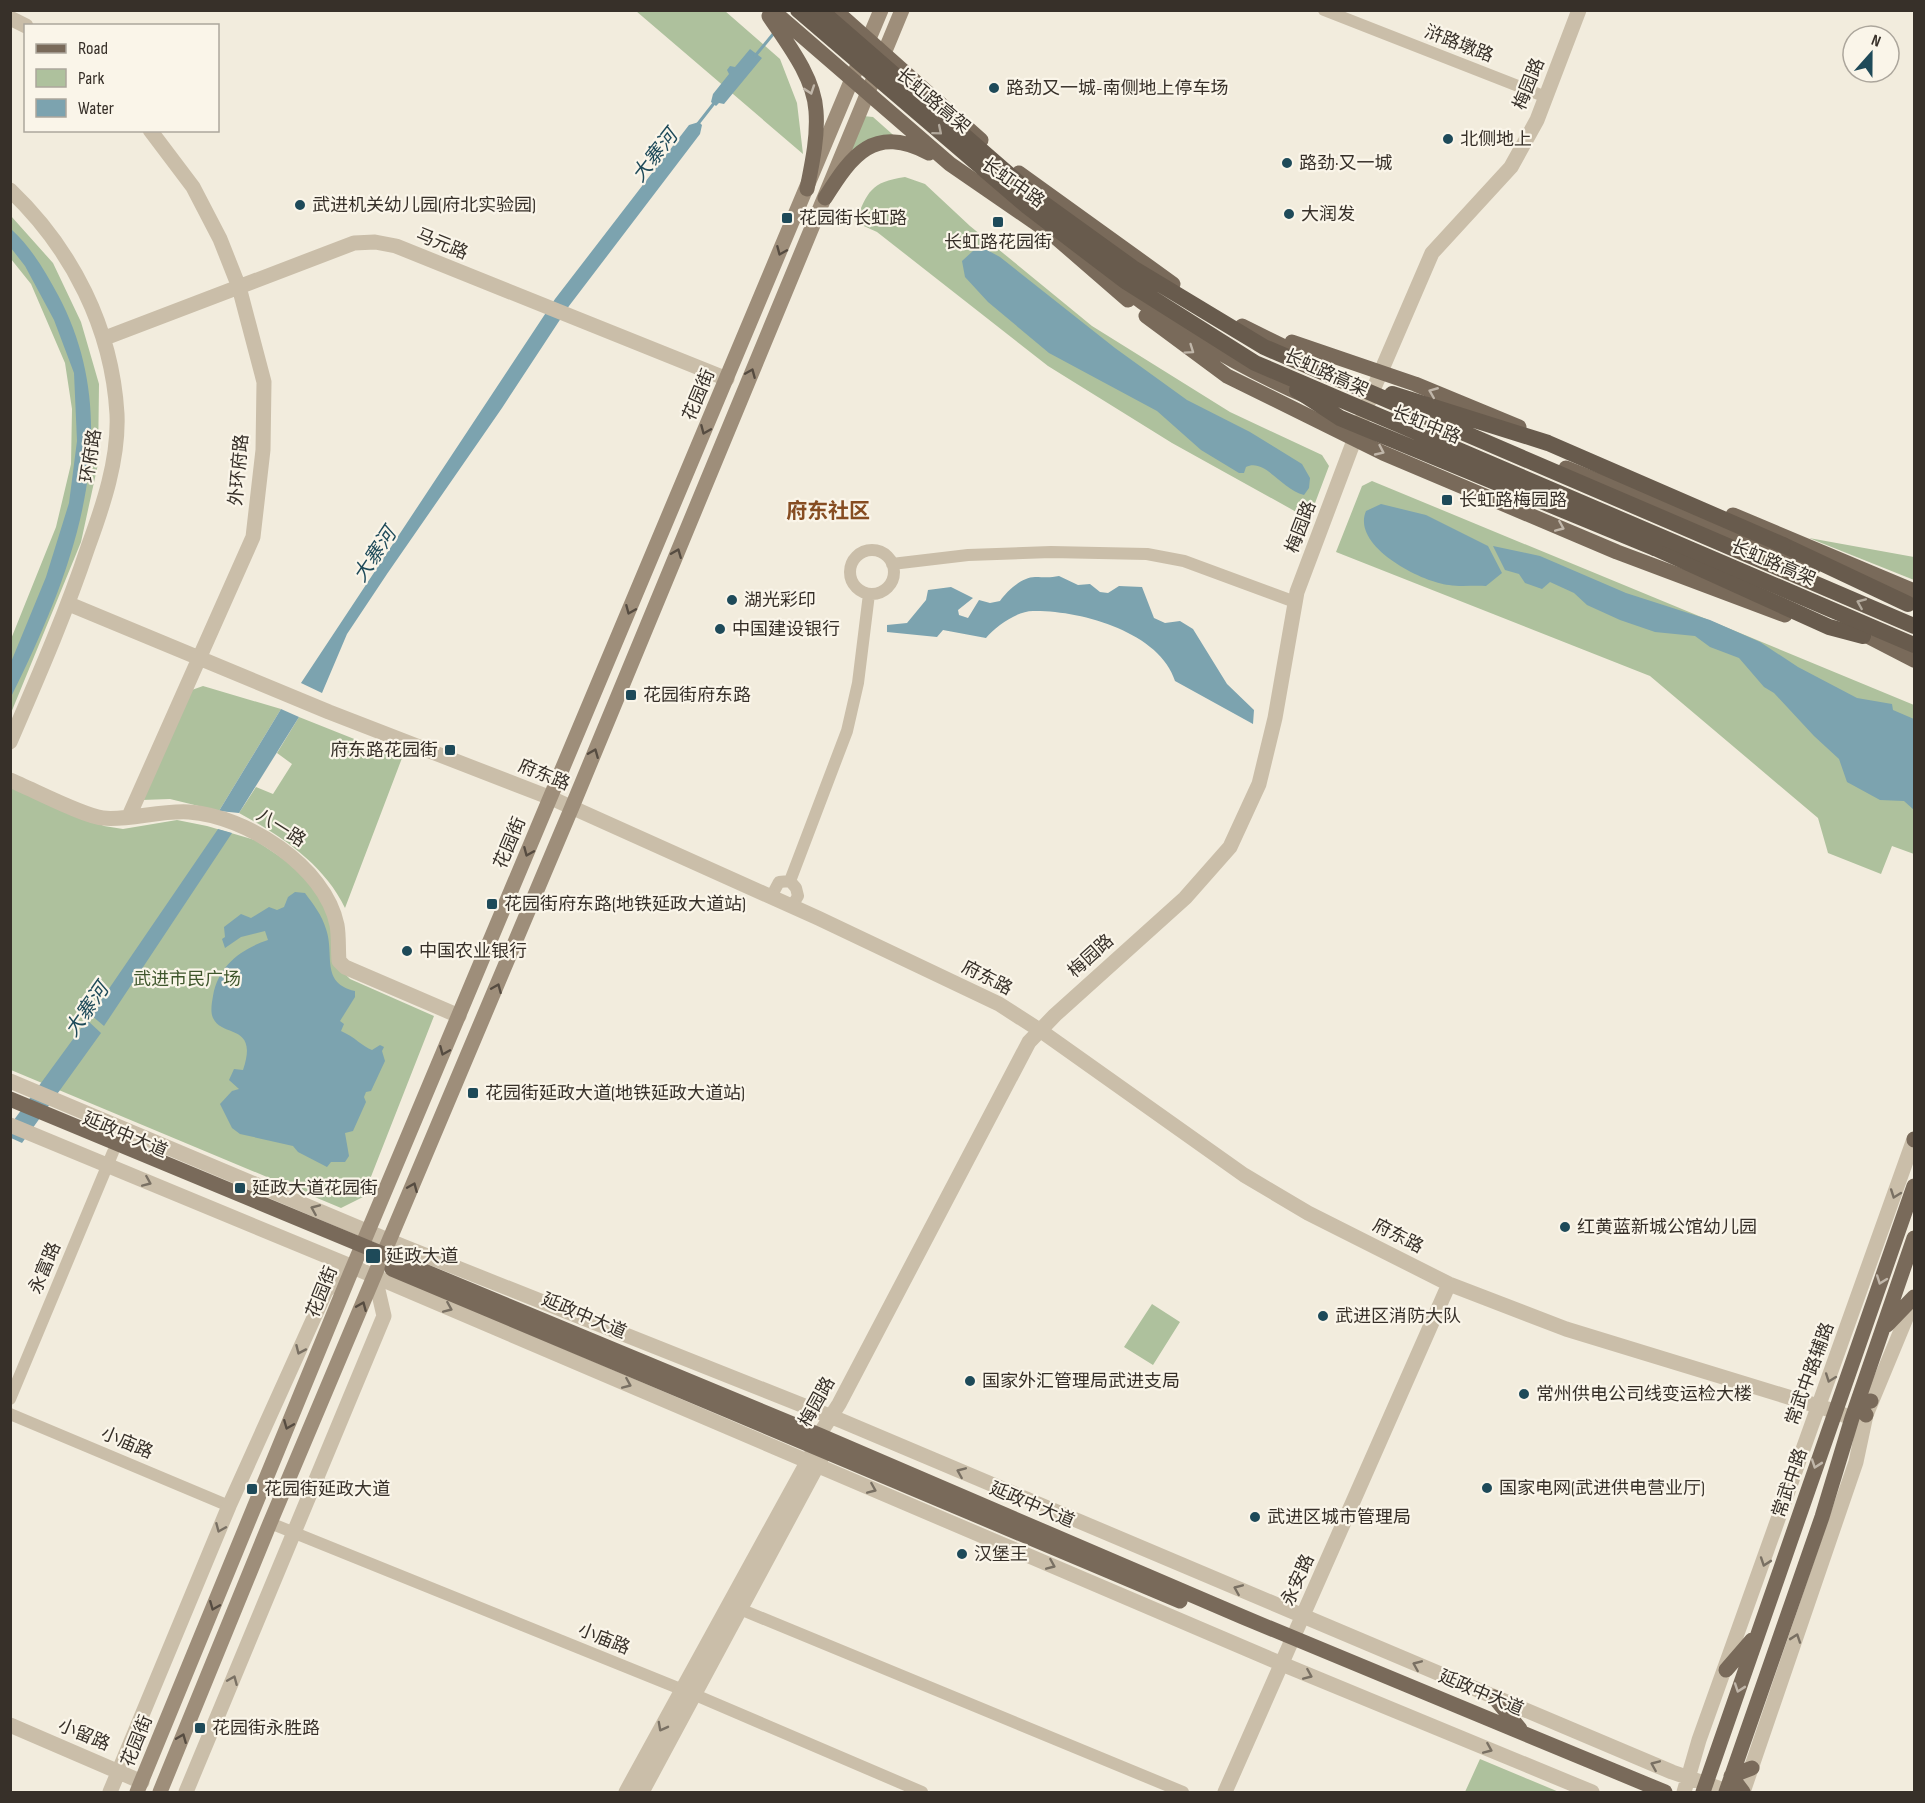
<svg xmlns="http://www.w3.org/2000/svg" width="1925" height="1803" font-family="'Sofia Sans Condensed','Noto Sans SC',sans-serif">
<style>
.green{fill:#aec19d}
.water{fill:#7ca3af}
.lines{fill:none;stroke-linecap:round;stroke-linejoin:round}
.stream{stroke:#7ca3af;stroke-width:3}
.minor{stroke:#cabea9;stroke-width:12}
.tertiary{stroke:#cabea9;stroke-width:15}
.secondary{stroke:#9e8e7a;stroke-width:15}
.primary{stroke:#796a5a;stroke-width:15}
.trunk{stroke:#685b4d;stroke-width:16}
.trunk-bridge{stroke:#685b4d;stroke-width:16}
.oneway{stroke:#c0b6a9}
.oneway2{stroke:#b1a89b}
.oneway3{stroke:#564c41}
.oneway4{stroke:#797063}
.poi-dot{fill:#1e4a59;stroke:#faf5e9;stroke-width:2}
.labels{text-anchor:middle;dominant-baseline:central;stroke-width:4.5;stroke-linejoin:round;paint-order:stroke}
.street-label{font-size:18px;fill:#373029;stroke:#faf5e9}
.poi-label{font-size:18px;fill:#373029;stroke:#faf5e9;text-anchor:start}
.park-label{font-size:18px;fill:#3f562c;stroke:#faf5e9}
.water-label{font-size:20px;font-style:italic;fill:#1e4a59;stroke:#faf5e9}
.quarter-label{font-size:21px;font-weight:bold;fill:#864d22;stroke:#faf5e9}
</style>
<rect width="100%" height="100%" fill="#f2ecdd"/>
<path class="green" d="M 636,11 L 725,11 L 780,59 L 797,103 L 803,154 Z
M 863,116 L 873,117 L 900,141 L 854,153 L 849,150 Z
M 905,177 L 925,184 L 970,226 L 1092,326 L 1230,412 L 1322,455 L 1329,466 L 1309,519 L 1172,443 L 1048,366 L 877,232 L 855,222 C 868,192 870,182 905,177 Z
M 11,216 L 53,263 L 81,322 L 99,384 L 98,464 L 81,542 L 11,713 L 11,639 L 56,527 L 71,464 L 72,409 L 65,363 L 31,284 L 11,259 Z
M 1372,481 L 1914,705 L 1914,854 L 1892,846 L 1881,874 L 1828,853 L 1818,818 L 1650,676 L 1336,552 L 1362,486 Z
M 1809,538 L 1914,557 L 1914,580 Z
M 203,686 L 281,709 L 219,811 L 170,799 L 142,800 L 189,691 Z
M 299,717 L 402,758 L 345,908 C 324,864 280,835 239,813 L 256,787 L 273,794 L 292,764 L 277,753 Z
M 16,787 L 104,826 L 123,829 L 177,820 L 207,826 L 255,840 L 285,860 L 315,887 L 328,906 L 342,971 L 350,979 L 434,1016 L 363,1197 L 341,1208 L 11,1070 L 10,788 Z
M 1152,1304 L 1180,1322 L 1153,1365 L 1124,1347 Z
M 1480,1759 L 1559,1792 L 1465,1792 Z"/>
<path class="water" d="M 750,49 L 762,58 L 724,104 L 719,103 L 716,106 L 711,102 L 713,94 L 729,74 L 727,70 L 730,66 L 735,67 Z
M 699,122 L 702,125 L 700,134 L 569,306 L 502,408 L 387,574 L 347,634 L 322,693 L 301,683 L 555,299 L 689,125 Z
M 11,229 C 31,247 45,271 58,295 C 129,428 73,572 11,697 L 11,662 L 46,577 L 69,503 L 77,441 L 74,373 L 54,320 L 25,266 L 11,248 Z
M 974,250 L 987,250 L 1000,257 L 1115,348 L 1187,400 L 1250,432 L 1302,464 L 1310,478 L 1309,488 L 1304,495 C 1281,489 1265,458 1246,467 L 1244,473 L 1239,473 L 1201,450 L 1157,411 L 1049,353 L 988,302 L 965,277 L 962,261 Z
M 1381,504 L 1426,515 L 1488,546 L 1502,573 L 1486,586 C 1474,585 1461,587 1449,585 C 1421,582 1351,546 1366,511 Z
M 1493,546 L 1540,556 L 1626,593 L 1710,620 L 1760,642 L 1798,667 L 1857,698 L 1892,704 L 1893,710 L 1914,719 L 1914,810 L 1904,801 L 1880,800 L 1847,782 L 1839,759 L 1814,736 L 1774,693 L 1764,687 L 1739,658 L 1710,647 L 1695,636 L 1655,632 L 1620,620 L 1587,605 L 1574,593 L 1550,582 L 1542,589 L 1525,583 L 1519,574 L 1505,570 Z
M 1059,576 L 1078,585 L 1090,584 L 1100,592 L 1108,593 L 1119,586 L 1142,587 L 1154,618 L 1165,623 L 1180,621 L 1193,629 L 1227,684 L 1254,710 L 1253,724 L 1175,681 C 1160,632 1080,610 1033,611 C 1017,611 996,626 986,638 L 943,630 L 937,637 L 887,632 L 887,625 L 907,623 L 926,600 L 928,590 L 951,587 L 973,598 L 958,610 L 959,615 L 968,618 L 979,600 L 990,603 L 1000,601 C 1007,591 1022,577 1035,577 C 1044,577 1050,578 1059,576 Z
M 281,709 L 299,717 L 239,813 L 219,811 Z
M 218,829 L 232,833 L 104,1026 L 91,1015 Z
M 295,892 L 305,893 C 313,904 322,915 326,929 C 335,955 320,983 355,991 L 355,997 L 340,1021 L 344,1024 L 341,1031 C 355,1037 363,1047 372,1050 L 380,1045 L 384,1047 L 382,1051 L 385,1061 L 371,1091 L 366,1092 L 364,1097 L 366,1102 L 353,1131 L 345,1133 L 349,1156 L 345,1162 L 331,1162 L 327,1167 L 298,1152 L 293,1146 L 240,1134 L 232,1128 L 220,1104 L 232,1091 L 239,1089 L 229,1080 L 234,1069 L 243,1070 C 259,1023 222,1038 213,1018 C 210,1012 212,1002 213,996 C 218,966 241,949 268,940 L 265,931 L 241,937 L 225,948 L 222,939 L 225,937 L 224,927 L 241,914 L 251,918 L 269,907 L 277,910 L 284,907 L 288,897 Z
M 87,1020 L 101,1033 L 22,1143 L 11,1138 L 11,1124 Z"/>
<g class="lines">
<path class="stream" d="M 755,56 L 774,33
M 697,125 L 715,102"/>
<path class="minor" d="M 1324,10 L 1546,97
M850 572a22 22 0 1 1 44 0a22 22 0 1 1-44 0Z
M 892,564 L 968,555 L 1051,552 L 1147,554 L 1184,561 L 1295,602
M 790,881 L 847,731 L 858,683 L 869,594
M 771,897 L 779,882 L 790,881 L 796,888 L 798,896 L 792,906
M 10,1399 L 113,1152
M 10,1414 L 229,1506
M 270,1523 L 693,1694 L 922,1792
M 740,1609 L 1183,1792"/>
<path class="tertiary" d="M 10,18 L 26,26
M 10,190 C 72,249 112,328 117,414 C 119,459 103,506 88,547 C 66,613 38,677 10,742
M 105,338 L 354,243 L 375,242 L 396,246 L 727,379
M 69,604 L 329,712 L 551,798 L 818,918 L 999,1004 L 1041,1031 L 1244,1175 L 1308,1213 L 1449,1284 L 1566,1329 L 1834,1411 L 1863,1423
M 10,780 C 32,789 83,816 103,818 C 127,821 161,810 189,812 C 246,816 325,866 337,925 C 339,936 338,949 339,961 L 345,967 L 459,1016
M 129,816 L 253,537 L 263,450 L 264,382 L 239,287 L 220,239 L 193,187 L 150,130
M 10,1081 L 402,1246 L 842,1421 L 1672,1772 L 1730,1792
M 10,1125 L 353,1267 L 1282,1664 L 1592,1792
M 10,1725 L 142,1782
M 110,1792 L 229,1506 L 326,1291 L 353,1267
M 186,1792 L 384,1316 L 375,1277
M 626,1792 L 816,1446 L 819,1435 L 839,1404 L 1029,1042 L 1055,1015 L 1185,898 L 1230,847 L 1259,784 L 1275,718 L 1297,592 L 1373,390 L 1432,253 L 1511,167 L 1537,120 L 1579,10
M 642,1792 L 822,1457
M 1225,1792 L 1449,1284
M 1684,1792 L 1699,1740 L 1914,1139
M 1743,1792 L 1856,1462 L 1866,1415 L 1914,1299"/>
<path class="secondary" d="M 137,1792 L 353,1267 L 881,10
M 160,1792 L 270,1523 L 572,807 L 902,10"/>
<path class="primary" d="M 772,10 L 950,164 L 1043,228
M 835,10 L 981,140
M 769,16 C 787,43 814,77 816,111 C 818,137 812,164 807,189
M 1019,173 L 1173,284
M 825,198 C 852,155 874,124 929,153
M 1053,235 L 1128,300
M 1125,289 C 1181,333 1242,368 1308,397
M 1146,316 L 1227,376 L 1383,453 L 1617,552 L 1785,615
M 1242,326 L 1301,355
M 1292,342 L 1415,384 L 1519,427
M 1566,468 L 1814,567
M 1733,515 L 1914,591
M 1854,629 L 1914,660
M 10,1099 L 819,1435 L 1243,1617 L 1665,1792
M 1914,1140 L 1914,1139
M 392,1269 L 1180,1601
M 1887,1325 L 1914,1297
M 1866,1415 L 1857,1403 L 1871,1401
M 1726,1670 L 1752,1640
M 1494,1697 L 1520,1729
M 1703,1792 L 1914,1186
M 1726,1792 L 1822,1517 L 1852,1418 L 1914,1238
M 1743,1792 L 1731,1776 L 1752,1768"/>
<path class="trunk" d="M 1783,545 L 1908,604
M 1655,548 L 1829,627 L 1863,636"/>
<path class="trunk-bridge" d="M 798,10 L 1028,207 L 1125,281 L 1255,363 L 1914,645
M 820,10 L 1036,198 L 1133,268 L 1264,347 L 1914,626
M 1297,390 L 1340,418 L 1655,548
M 1392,394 L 1548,443 L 1783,545"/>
</g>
<defs><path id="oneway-chevron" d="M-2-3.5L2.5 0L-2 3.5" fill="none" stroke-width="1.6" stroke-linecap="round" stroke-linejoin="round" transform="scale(1.5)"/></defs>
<g class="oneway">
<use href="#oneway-chevron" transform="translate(810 90) rotate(71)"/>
<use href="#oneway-chevron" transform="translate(1190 350) rotate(35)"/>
<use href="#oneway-chevron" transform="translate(1433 392) rotate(-158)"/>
<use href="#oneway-chevron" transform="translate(1380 451) rotate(25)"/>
<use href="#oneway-chevron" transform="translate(1560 527) rotate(23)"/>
<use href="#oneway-chevron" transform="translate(1881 1280) rotate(110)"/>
<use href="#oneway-chevron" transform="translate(1816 1464) rotate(109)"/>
<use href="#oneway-chevron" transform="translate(1739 1688) rotate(109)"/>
</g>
<g class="oneway2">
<use href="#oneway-chevron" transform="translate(938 131) rotate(40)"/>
<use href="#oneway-chevron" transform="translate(1861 603) rotate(-157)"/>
</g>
<g class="oneway3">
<use href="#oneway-chevron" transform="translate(781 251) rotate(113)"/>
<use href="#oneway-chevron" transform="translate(751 373) rotate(-67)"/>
<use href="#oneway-chevron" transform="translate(705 430) rotate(113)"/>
<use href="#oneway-chevron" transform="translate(677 553) rotate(-68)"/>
<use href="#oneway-chevron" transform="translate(630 610) rotate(113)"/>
<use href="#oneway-chevron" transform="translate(594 753) rotate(-68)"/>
<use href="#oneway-chevron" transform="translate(528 852) rotate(113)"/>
<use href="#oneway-chevron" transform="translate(497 988) rotate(-67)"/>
<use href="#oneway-chevron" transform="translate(444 1051) rotate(113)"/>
<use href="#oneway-chevron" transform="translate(413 1187) rotate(-67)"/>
<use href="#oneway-chevron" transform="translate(362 1306) rotate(-67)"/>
<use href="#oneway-chevron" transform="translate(288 1425) rotate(112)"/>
<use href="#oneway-chevron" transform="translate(214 1606) rotate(112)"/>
<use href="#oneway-chevron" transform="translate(182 1738) rotate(-68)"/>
</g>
<g class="oneway4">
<use href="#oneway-chevron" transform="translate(147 1182) rotate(23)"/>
<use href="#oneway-chevron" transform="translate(1895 1194) rotate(110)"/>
<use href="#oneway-chevron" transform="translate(315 1209) rotate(-157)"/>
<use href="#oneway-chevron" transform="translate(448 1308) rotate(23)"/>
<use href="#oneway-chevron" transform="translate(300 1350) rotate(114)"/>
<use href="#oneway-chevron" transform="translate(1830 1378) rotate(110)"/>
<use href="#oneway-chevron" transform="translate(627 1384) rotate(23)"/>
<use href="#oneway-chevron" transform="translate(961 1472) rotate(-157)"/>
<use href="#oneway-chevron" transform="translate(872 1489) rotate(23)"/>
<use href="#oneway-chevron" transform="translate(220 1528) rotate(113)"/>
<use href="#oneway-chevron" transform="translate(1765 1562) rotate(109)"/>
<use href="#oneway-chevron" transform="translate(1051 1565) rotate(23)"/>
<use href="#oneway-chevron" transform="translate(1238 1589) rotate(-157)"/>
<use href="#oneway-chevron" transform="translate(1796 1638) rotate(-71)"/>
<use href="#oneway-chevron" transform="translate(1417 1665) rotate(-157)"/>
<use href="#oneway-chevron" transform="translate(1308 1675) rotate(23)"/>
<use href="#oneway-chevron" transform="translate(233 1680) rotate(-67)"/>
<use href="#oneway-chevron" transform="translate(662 1727) rotate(118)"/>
<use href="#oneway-chevron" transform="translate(1488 1749) rotate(23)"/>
<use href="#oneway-chevron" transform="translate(1655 1765) rotate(-157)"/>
</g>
<g class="poi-dot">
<circle cx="994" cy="88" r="6"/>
<circle cx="1448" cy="139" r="6"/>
<circle cx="1287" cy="163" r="6"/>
<circle cx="300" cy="205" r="6"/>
<circle cx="1289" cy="214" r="6"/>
<rect x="781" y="212" width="12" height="12" rx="3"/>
<rect x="992" y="216" width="12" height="12" rx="3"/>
<rect x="1441" y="494" width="12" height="12" rx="3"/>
<circle cx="732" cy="600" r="6"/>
<circle cx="720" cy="629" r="6"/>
<rect x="625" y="689" width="12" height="12" rx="3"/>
<rect x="444" y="744" width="12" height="12" rx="3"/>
<rect x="486" y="898" width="12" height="12" rx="3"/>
<circle cx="407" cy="951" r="6"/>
<rect x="467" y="1087" width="12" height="12" rx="3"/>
<rect x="234" y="1182" width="12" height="12" rx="3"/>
<circle cx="1565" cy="1227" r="6"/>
<rect x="365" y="1248" width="16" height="16" rx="3"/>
<circle cx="1323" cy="1316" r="6"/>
<circle cx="970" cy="1381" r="6"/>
<circle cx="1524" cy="1394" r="6"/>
<circle cx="1487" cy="1488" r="6"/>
<rect x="246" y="1483" width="12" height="12" rx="3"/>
<circle cx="1255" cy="1517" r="6"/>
<circle cx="962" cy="1554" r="6"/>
<rect x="194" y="1722" width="12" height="12" rx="3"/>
</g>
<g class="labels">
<g class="street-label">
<text transform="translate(1459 44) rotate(21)">浒路墩路</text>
<text transform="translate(1529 84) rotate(-68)">梅园路</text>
<text transform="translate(933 101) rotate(40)">长虹路高架</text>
<text transform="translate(1013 183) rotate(35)">长虹中路</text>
<text transform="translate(442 244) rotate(22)">马元路</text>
<text transform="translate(1326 373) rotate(24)">长虹路高架</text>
<text transform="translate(699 395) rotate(-67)">花园街</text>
<text transform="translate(1426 425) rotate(22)">长虹中路</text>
<text transform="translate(91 456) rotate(-81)">环府路</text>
<text transform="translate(239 470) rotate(-85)">外环府路</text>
<text transform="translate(1301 527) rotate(-69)">梅园路</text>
<text transform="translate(1773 563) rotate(23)">长虹路高架</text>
<text transform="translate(544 775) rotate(22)">府东路</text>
<text transform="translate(281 828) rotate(32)">八一路</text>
<text transform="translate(510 843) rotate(-67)">花园街</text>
<text transform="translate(1091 956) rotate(-42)">梅园路</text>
<text transform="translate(987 978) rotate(27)">府东路</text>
<text transform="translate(125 1135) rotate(23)">延政中大道</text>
<text transform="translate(1398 1236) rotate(27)">府东路</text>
<text transform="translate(45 1268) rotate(-67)">永富路</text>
<text transform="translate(322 1292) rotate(-68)">花园街</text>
<text transform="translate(584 1316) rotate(23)">延政中大道</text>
<text transform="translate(1810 1374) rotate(-70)">常武中路辅路</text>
<text transform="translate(817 1402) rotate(-61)">梅园路</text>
<text transform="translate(127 1443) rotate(23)">小庙路</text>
<text transform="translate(1790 1483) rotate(-71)">常武中路</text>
<text transform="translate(1032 1505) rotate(23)">延政中大道</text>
<text transform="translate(1298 1580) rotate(-66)">永安路</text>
<text transform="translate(604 1639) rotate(22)">小庙路</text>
<text transform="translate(1481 1693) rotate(23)">延政中大道</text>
<text transform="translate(84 1735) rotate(23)">小留路</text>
<text transform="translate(137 1741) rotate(-68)">花园街</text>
</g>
<g class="poi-label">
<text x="1006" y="88">路劲又一城-南侧地上停车场</text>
<text x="1460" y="139">北侧地上</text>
<text x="1299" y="163">路劲·又一城</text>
<text x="312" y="205">武进机关幼儿园(府北实验园)</text>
<text x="1301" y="214">大润发</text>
<text x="799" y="218">花园街长虹路</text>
<text x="998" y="242" text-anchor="middle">长虹路花园街</text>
<text x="1459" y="500">长虹路梅园路</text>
<text x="744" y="600">湖光彩印</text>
<text x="732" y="629">中国建设银行</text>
<text x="643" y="695">花园街府东路</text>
<text x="438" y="750" text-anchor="end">府东路花园街</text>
<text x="504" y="904">花园街府东路(地铁延政大道站)</text>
<text x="419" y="951">中国农业银行</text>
<text x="485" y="1093">花园街延政大道(地铁延政大道站)</text>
<text x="252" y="1188">延政大道花园街</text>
<text x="1577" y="1227">红黄蓝新城公馆幼儿园</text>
<text x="386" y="1256">延政大道</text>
<text x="1335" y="1316">武进区消防大队</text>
<text x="982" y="1381">国家外汇管理局武进支局</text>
<text x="1536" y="1394">常州供电公司线变运检大楼</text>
<text x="1499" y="1488">国家电网(武进供电营业厅)</text>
<text x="264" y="1489">花园街延政大道</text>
<text x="1267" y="1517">武进区城市管理局</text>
<text x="974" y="1554">汉堡王</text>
<text x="212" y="1728">花园街永胜路</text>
</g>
<g class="park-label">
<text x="187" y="979">武进市民广场</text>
</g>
<g class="water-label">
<text transform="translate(655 156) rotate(-52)">大寨河</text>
<text transform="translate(375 555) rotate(-56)">大寨河</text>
<text transform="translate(87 1010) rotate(-55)">大寨河</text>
</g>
<g class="quarter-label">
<text x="828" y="511">府东社区</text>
</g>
</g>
<rect width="1925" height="1803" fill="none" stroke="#373029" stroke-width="24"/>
<rect x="24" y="24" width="195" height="108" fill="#faf5e9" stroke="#aca69c" stroke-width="1.5"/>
<rect x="36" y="44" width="30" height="9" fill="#796a5a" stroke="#aca69c" stroke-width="1.5"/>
<text x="78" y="54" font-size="18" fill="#373029">Road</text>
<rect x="36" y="69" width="30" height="18" fill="#aec19d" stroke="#aca69c" stroke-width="1.5"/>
<text x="78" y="84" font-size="18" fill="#373029">Park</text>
<rect x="36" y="99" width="30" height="18" fill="#7ca3af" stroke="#aca69c" stroke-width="1.5"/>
<text x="78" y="114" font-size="18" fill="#373029">Water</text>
<g transform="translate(1871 54) rotate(21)"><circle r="28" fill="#faf5e9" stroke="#aca69c" stroke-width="1.5"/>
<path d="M0-4.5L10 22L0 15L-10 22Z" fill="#1e4a59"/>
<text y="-9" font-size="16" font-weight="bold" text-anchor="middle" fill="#373029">N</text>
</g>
</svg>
